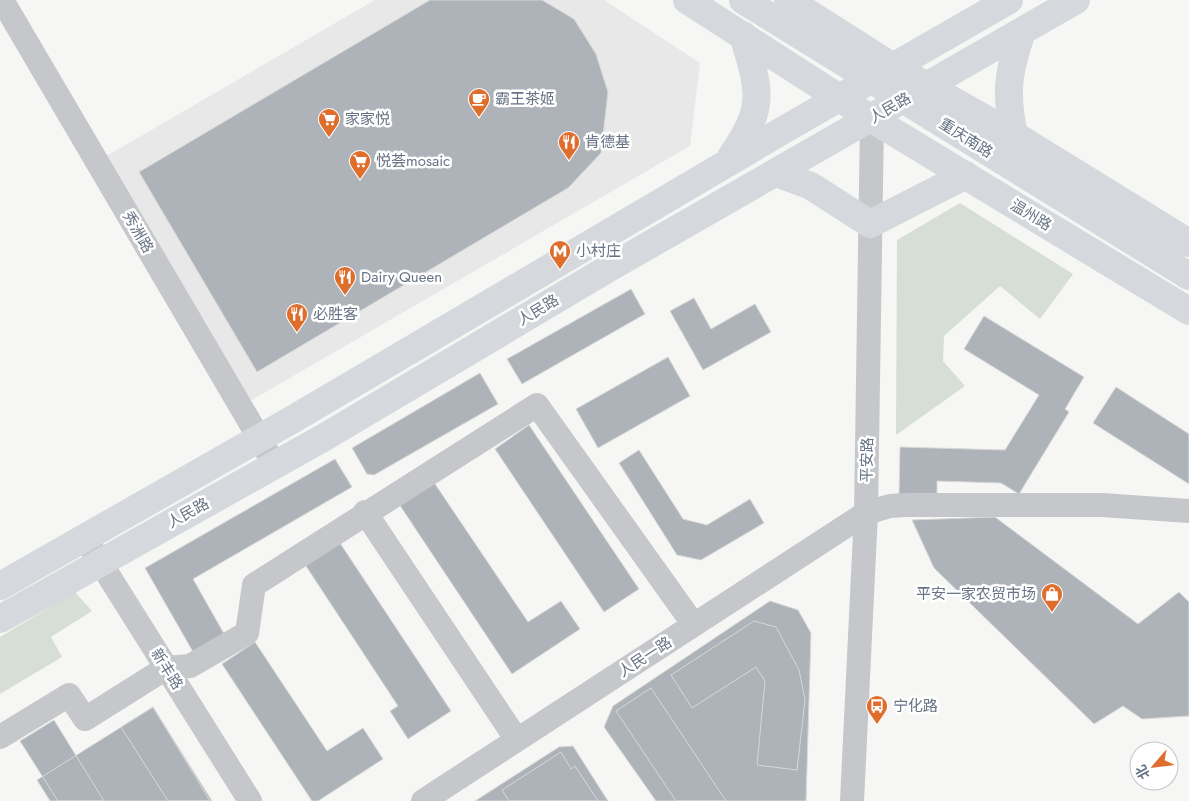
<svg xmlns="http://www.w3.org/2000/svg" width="1189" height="801" font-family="Jost,'Noto Sans SC',sans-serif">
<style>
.built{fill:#e7e8e7}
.green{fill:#d7ded5}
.building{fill:#adb3b9;stroke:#d8d8d6}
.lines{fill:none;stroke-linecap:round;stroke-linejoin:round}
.minor{stroke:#c5c7cb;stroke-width:24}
.major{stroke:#d5d8dc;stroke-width:28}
.labels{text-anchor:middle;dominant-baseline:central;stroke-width:5;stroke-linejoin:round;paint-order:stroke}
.poi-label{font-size:15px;fill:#677384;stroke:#fff;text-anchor:start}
.street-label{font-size:15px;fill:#677384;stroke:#fff}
</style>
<rect width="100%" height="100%" fill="#f6f7f4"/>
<path class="built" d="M 375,0 L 604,0 L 700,63 L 690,146 L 233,411 L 91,165 Z"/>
<path class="green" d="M 960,203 L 1073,274 L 1040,319 L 1000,286 L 944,336 L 943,361 L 965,386 L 896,435 L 897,240 Z
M 75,592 L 92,611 L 51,637 L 62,657 L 0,694 L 0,637 Z"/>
<path class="building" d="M 430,0 L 542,0 L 574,19 L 596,54 L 608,92 L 601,153 L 568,188 L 257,372 L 139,172 Z
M 631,289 L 645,314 L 522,384 L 507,359 Z
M 694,298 L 711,329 L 755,304 L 771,332 L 703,370 L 670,311 Z
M 984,316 L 1084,377 L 1065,409 L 1069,412 L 1019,494 L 1001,483 L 937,481 L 937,497 L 899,496 L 900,447 L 1005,450 L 1039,395 L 964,349 Z
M 668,357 L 690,396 L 598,448 L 576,409 Z
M 480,373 L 498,404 L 374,475 L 367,474 L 352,448 Z
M 1116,387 L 1189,434 L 1189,484 L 1093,423 Z
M 529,425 L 639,589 L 604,612 L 495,449 Z
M 639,450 L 683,519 L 707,525 L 750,499 L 764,523 L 701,560 L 677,555 L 619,463 Z
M 335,459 L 352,487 L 193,579 L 227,639 L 196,657 L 145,568 Z
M 429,475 L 528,622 L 561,601 L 580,629 L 512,674 L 395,498 Z
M 995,517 L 1138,624 L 1179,592 L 1189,602 L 1189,716 L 1142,719 L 1123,706 L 1094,724 L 934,568 L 912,520 Z
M 338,540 L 451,711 L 408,739 L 390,711 L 398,706 L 304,563 Z
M 770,601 L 798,610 L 811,633 L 806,801 L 656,801 L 604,727 L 613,706 Z
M 754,621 L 776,627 L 799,670 L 805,700 L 797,770 L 757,765 L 765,681 L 756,667 L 692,708 L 671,675 Z
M 255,642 L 327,751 L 363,728 L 383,759 L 318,801 L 312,801 L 222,664 Z
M 651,688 L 726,801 L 676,801 L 616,711 Z
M 153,707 L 210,801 L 50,801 L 37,780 Z
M 153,707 L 212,801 L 168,801 L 121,727 Z
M 54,720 L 104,801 L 58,801 L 20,741 Z
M 573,746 L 608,801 L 475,801 L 559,747 Z
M 561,752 L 571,769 L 575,766 L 598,801 L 509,801 L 502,790 Z"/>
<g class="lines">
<path class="minor" d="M 2,0 L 275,465
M 365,512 L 517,740
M 90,546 L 250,801
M 0,737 L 69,695 L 85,719 L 166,668 L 190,666 L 247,633 L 254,585 L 537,405 L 694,625
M 423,801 L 866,513 L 890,506 L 906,505 L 1102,505 L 1189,511
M 852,801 L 866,513 L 872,119"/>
<path class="major" d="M 687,0 L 872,119 L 1189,311
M 743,0 L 1189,276
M 788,0 L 893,67 L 1014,135 L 1189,243
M 1014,135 C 1005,93 1008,72 1022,32
M 731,157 C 766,106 760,92 743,35
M 776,173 L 811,186 L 870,224 L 966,175
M 0,586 L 295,418 L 780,132 L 1009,0
M 0,619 L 323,438 L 609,268 L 1076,0"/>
</g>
<defs>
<g id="cafe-pin" transform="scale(1.125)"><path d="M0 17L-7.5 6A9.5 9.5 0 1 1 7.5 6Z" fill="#df6d2c" stroke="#fff"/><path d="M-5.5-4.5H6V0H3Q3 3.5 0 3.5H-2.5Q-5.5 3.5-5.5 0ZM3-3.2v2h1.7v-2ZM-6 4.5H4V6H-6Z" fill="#fff"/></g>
<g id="supermarket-pin" transform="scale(1.125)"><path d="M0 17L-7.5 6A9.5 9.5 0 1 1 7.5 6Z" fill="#df6d2c" stroke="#fff"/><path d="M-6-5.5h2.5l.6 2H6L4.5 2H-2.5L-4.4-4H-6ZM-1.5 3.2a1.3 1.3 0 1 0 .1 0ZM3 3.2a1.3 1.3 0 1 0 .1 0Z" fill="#fff"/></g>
<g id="restaurant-pin" transform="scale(1.125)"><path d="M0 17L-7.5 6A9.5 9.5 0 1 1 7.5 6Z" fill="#df6d2c" stroke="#fff"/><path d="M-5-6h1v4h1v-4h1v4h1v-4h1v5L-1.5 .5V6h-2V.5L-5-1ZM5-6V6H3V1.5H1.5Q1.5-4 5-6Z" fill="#fff"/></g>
<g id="metro-pin" transform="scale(1.125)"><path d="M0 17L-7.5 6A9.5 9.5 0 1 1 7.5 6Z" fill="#df6d2c" stroke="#fff"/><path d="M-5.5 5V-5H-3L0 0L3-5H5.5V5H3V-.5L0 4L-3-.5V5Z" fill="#fff"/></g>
<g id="shop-pin" transform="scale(1.125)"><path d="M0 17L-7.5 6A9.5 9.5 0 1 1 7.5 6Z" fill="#df6d2c" stroke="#fff"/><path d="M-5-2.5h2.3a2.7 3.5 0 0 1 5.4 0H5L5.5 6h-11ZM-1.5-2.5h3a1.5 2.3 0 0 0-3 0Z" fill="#fff"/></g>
<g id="bus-pin" transform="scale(1.125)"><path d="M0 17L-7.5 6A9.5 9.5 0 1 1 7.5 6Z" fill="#df6d2c" stroke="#fff"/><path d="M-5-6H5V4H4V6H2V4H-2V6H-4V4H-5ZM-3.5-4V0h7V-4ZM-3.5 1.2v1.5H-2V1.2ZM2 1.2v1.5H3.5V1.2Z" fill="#fff"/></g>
</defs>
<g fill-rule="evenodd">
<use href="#cafe-pin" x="479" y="99"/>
<use href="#supermarket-pin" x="329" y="119"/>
<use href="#restaurant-pin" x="569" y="142"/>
<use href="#supermarket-pin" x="360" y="161"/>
<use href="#metro-pin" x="560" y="251"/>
<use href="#restaurant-pin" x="345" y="277"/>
<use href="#restaurant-pin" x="297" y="314"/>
<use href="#shop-pin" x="1052" y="594"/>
<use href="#bus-pin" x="877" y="706"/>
</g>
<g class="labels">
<g class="poi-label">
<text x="495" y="99">霸王茶姬</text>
<text x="345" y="119">家家悦</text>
<text x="585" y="142">肯德基</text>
<text x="376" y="161">悦荟mosaic</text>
<text x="576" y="251">小村庄</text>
<text x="361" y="277">Dairy Queen</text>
<text x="313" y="314">必胜客</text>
<text x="1036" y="594" text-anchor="end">平安一家农贸市场</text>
<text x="893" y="706">宁化路</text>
</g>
<g class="street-label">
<text transform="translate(890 108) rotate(-30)">人民路</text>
<text transform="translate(966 138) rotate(32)">重庆南路</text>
<text transform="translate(1031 215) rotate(31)">温州路</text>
<text transform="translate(138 232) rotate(60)">秀洲路</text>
<text transform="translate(538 310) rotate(-31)">人民路</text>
<text transform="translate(867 460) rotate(-89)">平安路</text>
<text transform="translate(188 513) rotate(-29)">人民路</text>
<text transform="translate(645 657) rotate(-33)">人民一路</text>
<text transform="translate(167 669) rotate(58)">新丰路</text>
</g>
</g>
<g transform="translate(1154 766) rotate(242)"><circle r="24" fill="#ffffff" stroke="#c2c7ce"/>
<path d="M0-4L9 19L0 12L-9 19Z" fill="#df6d2c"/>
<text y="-8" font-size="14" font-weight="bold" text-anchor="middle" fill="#677384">北</text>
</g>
</svg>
